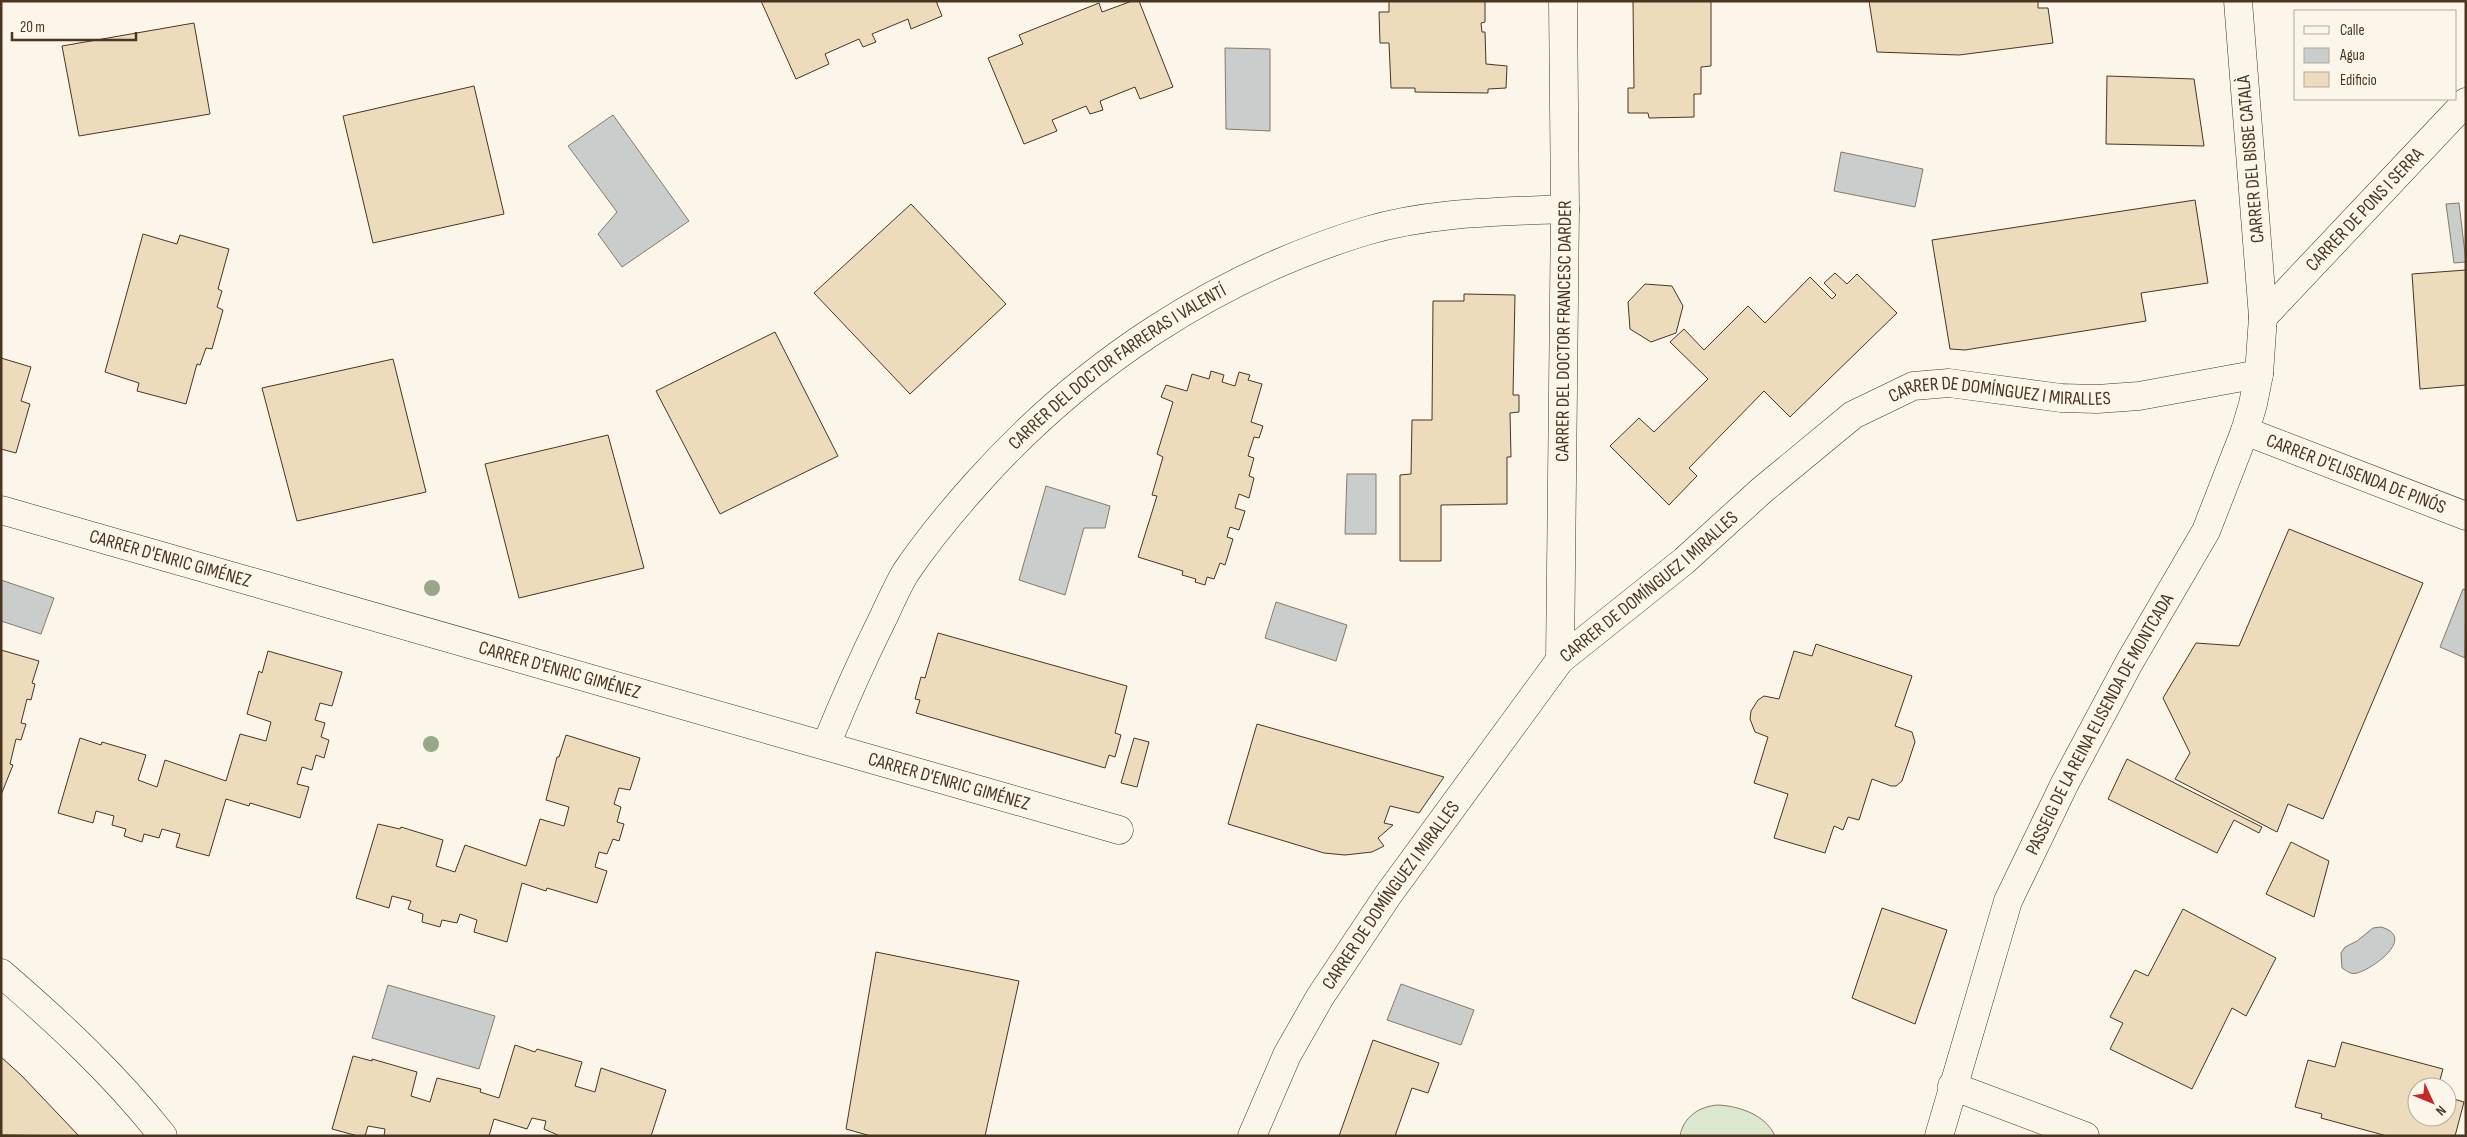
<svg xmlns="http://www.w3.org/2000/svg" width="2467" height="1137" font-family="'Sofia Sans Condensed',sans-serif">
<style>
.green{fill:#dce7d0;stroke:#887966}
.water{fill:#c9cecd;stroke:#887966}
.building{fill:#ecdcbc;stroke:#4a3520}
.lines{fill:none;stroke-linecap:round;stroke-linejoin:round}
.minor-casing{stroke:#4a3520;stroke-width:29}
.minor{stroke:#fbf6e9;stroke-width:28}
.tree{fill:#96a887}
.labels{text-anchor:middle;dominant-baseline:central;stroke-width:4;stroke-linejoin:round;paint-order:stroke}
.street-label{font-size:19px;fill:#4a3520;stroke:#fbf6e9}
</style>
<rect width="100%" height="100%" fill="#fbf6e9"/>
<path class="green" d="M 1718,1105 C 1739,1106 1766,1115 1775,1136 L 1680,1136 C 1683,1117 1700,1106 1718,1105 Z"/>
<path class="water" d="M 1225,48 L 1270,49 L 1270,131 L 1226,129 Z
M 613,115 L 689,221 L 622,267 L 598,234 L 617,212 L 568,146 Z
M 1841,152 L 1923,169 L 1915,207 L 1834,191 Z
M 2459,203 L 2466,262 L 2454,263 L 2446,204 Z
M 1347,474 L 1376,474 L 1376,534 L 1345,534 Z
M 1046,486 L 1110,506 L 1105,528 L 1084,528 L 1065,595 L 1019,580 Z
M 1,580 L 54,598 L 41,634 L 1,621 Z
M 2463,589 L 2466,590 L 2465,658 L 2440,647 Z
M 1276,602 L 1347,625 L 1336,661 L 1265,638 Z
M 2381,927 C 2417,937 2373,969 2357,973 C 2351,975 2347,971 2342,968 L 2341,953 L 2345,947 L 2357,941 L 2373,928 Z
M 1401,984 L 1474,1010 L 1461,1045 L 1387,1020 Z
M 388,985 L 495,1016 L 479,1069 L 372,1038 Z"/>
<path class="building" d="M 761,1 L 936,1 L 942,16 L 911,29 L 908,19 L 872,34 L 876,42 L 863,47 L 859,39 L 825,54 L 829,64 L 796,79 Z
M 1132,1 L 1139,1 L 1173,87 L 1140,99 L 1135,87 L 1100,101 L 1103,110 L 1090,114 L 1086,106 L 1052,120 L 1057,131 L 1024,144 L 988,58 L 1023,44 L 1019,35 L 1099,3 L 1102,12 Z
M 1389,1 L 1485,1 L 1485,22 L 1481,23 L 1482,32 L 1485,32 L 1486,64 L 1507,66 L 1506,88 L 1488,89 L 1488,93 L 1415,92 L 1415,88 L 1391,88 L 1389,43 L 1380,43 L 1379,12 L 1389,12 Z
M 1633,1 L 1711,1 L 1711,66 L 1701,67 L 1701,94 L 1694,94 L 1694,117 L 1649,118 L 1648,113 L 1628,113 L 1628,88 L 1634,88 Z
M 1869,1 L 2038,1 L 2038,8 L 2048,8 L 2053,43 L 1959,55 L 1877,52 Z
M 194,23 L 210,114 L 79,136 L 62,46 Z
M 2107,76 L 2194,79 L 2204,146 L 2106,144 Z
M 474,86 L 504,214 L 373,243 L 343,116 Z
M 2195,200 L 2208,283 L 2141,293 L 2146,321 L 1965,350 L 1950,349 L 1932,240 Z
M 911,204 L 1006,304 L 910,394 L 814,293 Z
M 143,234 L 177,244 L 180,235 L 229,249 L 218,289 L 222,291 L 217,307 L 223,310 L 212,349 L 206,348 L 200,365 L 197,364 L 186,404 L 137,391 L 139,383 L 105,372 Z
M 2466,270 L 2466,385 L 2420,389 L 2412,274 Z
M 1835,273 L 1847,284 L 1857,274 L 1897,313 L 1790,417 L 1764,391 L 1689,468 L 1697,476 L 1669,505 L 1610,446 L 1639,418 L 1654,432 L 1708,379 L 1670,342 L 1684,329 L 1704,350 L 1748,306 L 1765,323 L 1810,277 L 1832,299 L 1836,295 L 1824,283 Z
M 1645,284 L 1672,286 L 1683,306 L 1676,333 L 1651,342 L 1630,329 L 1628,302 Z
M 1464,294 L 1515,295 L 1513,395 L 1519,395 L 1519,412 L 1510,413 L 1511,457 L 1507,457 L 1507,504 L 1441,505 L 1441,561 L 1400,561 L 1400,475 L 1411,474 L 1412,420 L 1432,420 L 1433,301 L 1464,301 Z
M 775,332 L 838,456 L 720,514 L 656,391 Z
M 1,358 L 31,367 L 21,401 L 30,404 L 16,453 L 1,449 Z
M 393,359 L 426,492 L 297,521 L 262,388 Z
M 1211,371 L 1224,375 L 1222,382 L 1235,386 L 1239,372 L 1250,375 L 1248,380 L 1262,384 L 1251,422 L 1263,426 L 1259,438 L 1254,437 L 1248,456 L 1254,458 L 1249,476 L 1254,478 L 1249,498 L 1239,494 L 1235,508 L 1245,511 L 1239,530 L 1230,527 L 1227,537 L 1233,539 L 1225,565 L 1220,563 L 1214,579 L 1207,577 L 1205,585 L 1195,582 L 1196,579 L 1182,575 L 1183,571 L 1138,557 L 1157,496 L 1152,495 L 1163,457 L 1157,454 L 1173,402 L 1161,397 L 1166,385 L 1187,391 L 1192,374 L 1209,379 Z
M 608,435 L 644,568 L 519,598 L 485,464 Z
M 2289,529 L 2423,583 L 2323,819 L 2288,804 L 2277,832 L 2175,779 L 2190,753 L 2163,698 L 2196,643 L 2239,646 Z
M 938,633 L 1127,686 L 1115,733 L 1121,735 L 1115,757 L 1109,755 L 1105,768 L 916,713 L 920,700 L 915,699 L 921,677 L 925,678 Z
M 1816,644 L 1912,676 L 1895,726 L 1912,732 L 1915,742 L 1902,781 L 1896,786 L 1891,786 L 1872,779 L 1859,820 L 1848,817 L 1843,830 L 1834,826 L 1825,853 L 1774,838 L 1788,794 L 1754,783 L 1768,737 L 1755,732 L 1750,719 L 1751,711 L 1758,700 L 1764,696 L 1779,699 L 1794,651 L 1812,656 Z
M 1,650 L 39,661 L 32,683 L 35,684 L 31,700 L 27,699 L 21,723 L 26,724 L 21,740 L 16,739 L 10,764 L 13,765 L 1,795 Z
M 268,651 L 342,672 L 332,706 L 320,703 L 315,720 L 325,723 L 321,737 L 329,740 L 324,758 L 316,755 L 312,770 L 302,767 L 297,784 L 309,787 L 300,818 L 250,803 L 249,806 L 226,799 L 209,856 L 176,847 L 180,834 L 162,829 L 159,838 L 144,834 L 142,842 L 124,836 L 126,829 L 112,825 L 114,816 L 96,811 L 93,823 L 58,813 L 80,738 L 101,745 L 102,742 L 146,755 L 138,780 L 157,787 L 165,760 L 226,781 L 240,734 L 266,741 L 271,722 L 247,714 L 259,671 L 262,673 Z
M 1257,724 L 1377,758 L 1444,777 L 1419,813 L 1390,806 L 1384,823 L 1393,825 L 1378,838 L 1384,846 L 1372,852 L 1345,855 L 1324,853 L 1228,824 Z
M 566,735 L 640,758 L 630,790 L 619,788 L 614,804 L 621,807 L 617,822 L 624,824 L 619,841 L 613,839 L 607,854 L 599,852 L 595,867 L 607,871 L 597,903 L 547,888 L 546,891 L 522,883 L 507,942 L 474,932 L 477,920 L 460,914 L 457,923 L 442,920 L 440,927 L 422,922 L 423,914 L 408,909 L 411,901 L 392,896 L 389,908 L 356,898 L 378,824 L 400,829 L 401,827 L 443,840 L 436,866 L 455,872 L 465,845 L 526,866 L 540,819 L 564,826 L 569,807 L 546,800 L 557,757 L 559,757 Z
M 1134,738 L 1149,742 L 1137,787 L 1121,783 Z
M 2127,759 L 2262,827 L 2259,833 L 2234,820 L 2217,853 L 2108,799 Z
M 2291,842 L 2329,861 L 2314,917 L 2266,894 Z
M 1882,908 L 1947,930 L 1915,1024 L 1852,998 Z
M 2183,909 L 2276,958 L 2246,1016 L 2232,1008 L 2192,1089 L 2110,1049 L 2123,1023 L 2110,1017 L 2135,970 L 2148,976 Z
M 876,952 L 1019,981 L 985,1136 L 871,1136 L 846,1129 Z
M 1373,1040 L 1439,1063 L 1428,1093 L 1412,1088 L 1395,1136 L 1339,1136 Z
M 2342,1042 L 2443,1069 L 2438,1087 L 2417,1087 L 2417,1117 L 2447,1117 L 2447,1097 L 2464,1102 L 2455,1136 L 2387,1136 L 2321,1118 L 2322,1114 L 2295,1107 L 2308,1060 L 2335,1067 Z
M 515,1045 L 535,1052 L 537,1049 L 582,1062 L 575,1086 L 595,1092 L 601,1068 L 666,1090 L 651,1136 L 560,1136 L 544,1129 L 546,1121 L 532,1118 L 527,1129 L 494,1119 L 489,1136 L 384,1136 L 385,1129 L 368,1126 L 365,1136 L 358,1136 L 332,1129 L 353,1056 L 372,1061 L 372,1059 L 417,1072 L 411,1096 L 430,1102 L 437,1078 L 481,1089 L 480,1092 L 499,1098 Z
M 1,1057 L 21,1075 L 79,1136 L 1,1135 Z"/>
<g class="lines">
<g class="minor-casing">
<g id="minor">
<path id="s1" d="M 2263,317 L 2466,102"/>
<path id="s2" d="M 2245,431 L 2466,516"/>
<path id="s3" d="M 1,510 L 1119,830"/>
<path id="s4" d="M 1560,660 L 1565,209 L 1563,1"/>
<path id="s5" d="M 826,745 C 844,701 863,658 884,616 C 891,601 898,585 906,572 C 927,541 951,512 976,484 C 1081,366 1215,277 1366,231 C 1430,212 1498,212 1565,209"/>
<path d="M 1,973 C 59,1023 115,1075 163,1136"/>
<path d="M 1952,1086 L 2085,1136"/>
<path id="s6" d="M 1252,1136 L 1287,1055 L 1320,997 L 1388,895 L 1560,660 L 1684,561 L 1761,491 L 1853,415 L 1913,386 L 1949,383 L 2061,398 L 2097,399 L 2139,396 L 2259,374"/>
<path id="s7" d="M 1939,1136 L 2008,901 L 2065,783 L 2129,663 L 2206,531 L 2245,431 L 2253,404 L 2259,374 L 2263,317 L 2238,1"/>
</g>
</g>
<use href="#minor" class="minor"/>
</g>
<g class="tree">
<circle cx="432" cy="588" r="8"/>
<circle cx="431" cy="744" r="8"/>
</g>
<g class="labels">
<g class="street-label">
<text transform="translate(2251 159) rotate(-95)">CARRER DEL BISBE CATALÀ</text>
<text stroke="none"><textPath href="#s1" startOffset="148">CARRER DE PONS I SERRA</textPath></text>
<text stroke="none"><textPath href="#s4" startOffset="329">CARRER DEL DOCTOR FRANCESC DARDER</textPath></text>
<text stroke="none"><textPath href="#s5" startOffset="488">CARRER DEL DOCTOR FARRERAS I VALENTÍ</textPath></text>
<text stroke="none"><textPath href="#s6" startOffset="1104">CARRER DE DOMÍNGUEZ I MIRALLES</textPath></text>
<text stroke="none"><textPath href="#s2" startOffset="119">CARRER D'ELISENDA DE PINÓS</textPath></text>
<text stroke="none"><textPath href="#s3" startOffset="176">CARRER D'ENRIC GIMÉNEZ</textPath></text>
<text stroke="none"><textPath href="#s6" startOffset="684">CARRER DE DOMÍNGUEZ I MIRALLES</textPath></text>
<text stroke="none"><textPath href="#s3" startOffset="581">CARRER D'ENRIC GIMÉNEZ</textPath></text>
<text stroke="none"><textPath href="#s7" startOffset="444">PASSEIG DE LA REINA ELISENDA DE MONTCADA</textPath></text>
<text stroke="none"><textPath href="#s3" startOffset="986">CARRER D'ENRIC GIMÉNEZ</textPath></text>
<text stroke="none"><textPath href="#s6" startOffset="279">CARRER DE DOMÍNGUEZ I MIRALLES</textPath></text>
</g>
</g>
<rect width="2467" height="1137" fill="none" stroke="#4a3520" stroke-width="5"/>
<rect x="2294" y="10" width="162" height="90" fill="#fbf6e9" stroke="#b4a999"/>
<rect x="2304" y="26" width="25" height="8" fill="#fbf6e9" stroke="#b4a999"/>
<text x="2340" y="35" font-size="15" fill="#4a3520">Calle</text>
<rect x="2304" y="48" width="25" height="15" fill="#c9cecd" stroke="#b4a999"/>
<text x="2340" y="60" font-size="15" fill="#4a3520">Agua</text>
<rect x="2304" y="72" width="25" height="15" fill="#ecdcbc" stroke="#b4a999"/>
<text x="2340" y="85" font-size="15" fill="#4a3520">Edificio</text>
<g transform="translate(2432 1102) rotate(134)"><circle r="24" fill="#fbf6e9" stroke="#b4a999"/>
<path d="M0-4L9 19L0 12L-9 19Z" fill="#c62828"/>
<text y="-8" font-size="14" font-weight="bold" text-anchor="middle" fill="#4a3520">N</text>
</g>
<path d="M12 32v8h124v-8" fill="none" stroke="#4a3520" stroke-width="2.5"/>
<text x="20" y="32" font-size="15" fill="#4a3520" stroke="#fbf6e9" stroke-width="4" paint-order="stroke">20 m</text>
</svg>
